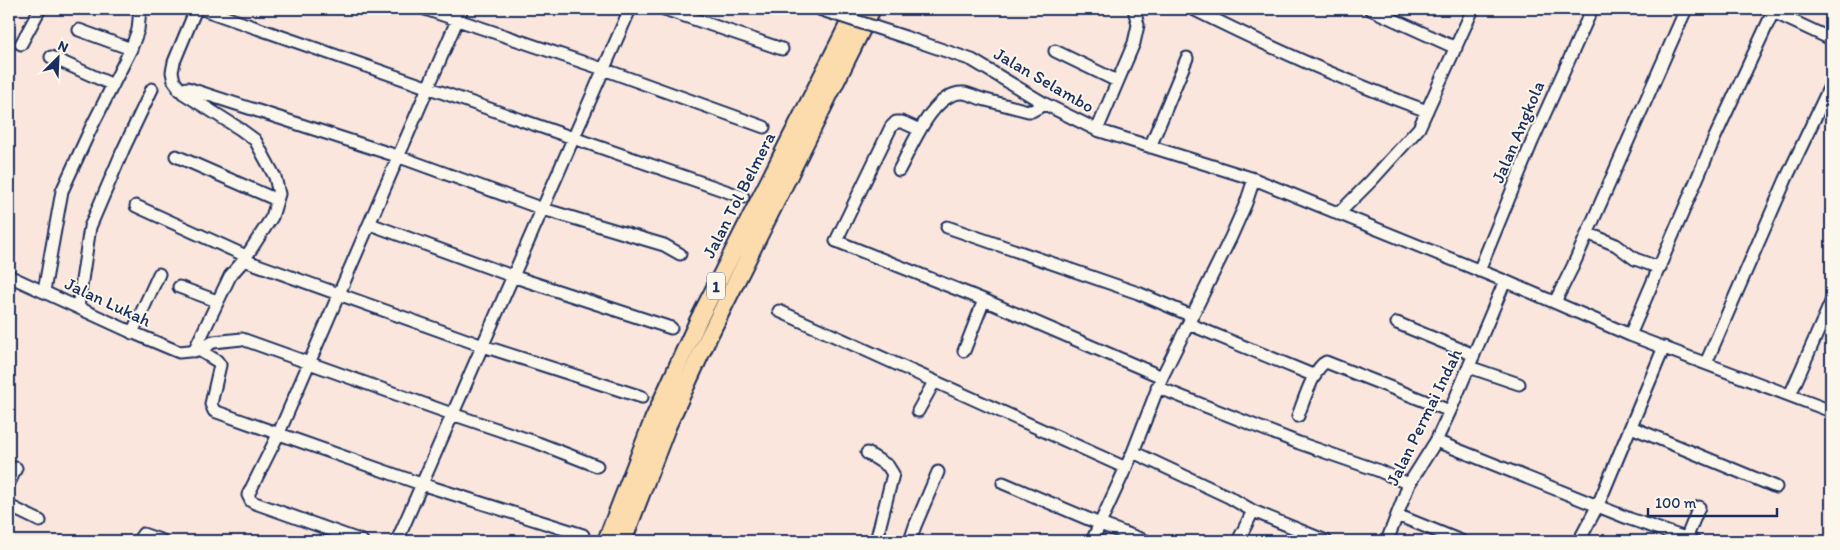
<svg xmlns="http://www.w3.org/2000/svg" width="1840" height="550" font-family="Itim,sans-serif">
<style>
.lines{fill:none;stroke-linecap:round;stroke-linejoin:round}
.minor-casing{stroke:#1b2f5e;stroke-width:15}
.highway-casing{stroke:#1b2f5e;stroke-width:20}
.minor{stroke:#fbf7ec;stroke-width:11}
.highway{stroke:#fcdcac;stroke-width:16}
.minor-bridge-casing{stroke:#1b2f5e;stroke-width:15;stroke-linecap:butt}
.minor-bridge{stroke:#fbf7ec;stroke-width:11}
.labels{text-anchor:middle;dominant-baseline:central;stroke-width:4;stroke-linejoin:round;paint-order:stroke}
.shield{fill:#fbf7ec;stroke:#5e6b89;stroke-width:1}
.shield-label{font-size:16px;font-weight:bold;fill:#1b2f5e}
.street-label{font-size:18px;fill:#1b2f5e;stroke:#fbf7ec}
</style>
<rect width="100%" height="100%" fill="#fbe6dd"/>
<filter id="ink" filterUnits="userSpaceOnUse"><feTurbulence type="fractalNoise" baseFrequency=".02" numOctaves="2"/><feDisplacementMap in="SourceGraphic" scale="10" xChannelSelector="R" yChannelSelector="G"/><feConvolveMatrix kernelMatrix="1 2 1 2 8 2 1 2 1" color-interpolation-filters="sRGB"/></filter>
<g filter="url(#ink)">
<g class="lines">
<g class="minor-casing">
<path id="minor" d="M 202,9 L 743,197
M 425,9 L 603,69 L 764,127
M 664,9 L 782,49
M 1193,9 C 1269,47 1347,82 1427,111
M 1370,9 L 1456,48
M 1767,9 L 1831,39
M 79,30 L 131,49
M 905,37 L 972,60 L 1045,104 L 1097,130 L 1254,179 L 1505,281 L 1630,335 L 1831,411
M 21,44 L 40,9
M 1055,51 L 1117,81
M 51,57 L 113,85
M 179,90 L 187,88 L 397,156 L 543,209 L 664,245 L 680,254
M 920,130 L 902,122 L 896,122 L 891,127 L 836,241 L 984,300 L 1162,377
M 1097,130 L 1134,43 L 1138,25 L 1134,9
M 1150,147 L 1187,58
M 176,156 L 277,200
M 899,170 C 911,149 933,90 964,93 C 970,94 976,97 982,99 C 997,103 1013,107 1028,111 L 1032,111 L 1045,104
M 136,206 L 246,256
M 1338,214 L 1371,181 L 1419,128 L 1473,9
M 370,224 L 512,276 L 671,328
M 947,227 L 1138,293 L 1192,316
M 1587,233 L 1616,245 L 1635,259 L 1660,268
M 244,260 L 483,346 L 642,397
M 1479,271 L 1532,142 L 1592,9
M 9,276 L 129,331 L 179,352 L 199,350 L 213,342 L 242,339 L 452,414 L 538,443 L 597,466
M 179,287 L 217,301
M 44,291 L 62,191 L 91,128 L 131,49 L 138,30 L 140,9
M 1555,302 L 1573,266 L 1686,9
M 78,307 L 90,227 L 123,150 L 152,89
M 779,311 L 1126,468
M 1397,323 L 1474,355
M 1189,324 L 1315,376
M 132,333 L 159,274
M 1630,335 L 1715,137 L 1773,12
M 199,350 L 217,361 L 220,365 L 211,404 L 214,411 L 421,484 L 583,535
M 194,351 L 230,276 L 244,260 L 272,217 L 279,194 L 275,177 L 255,140 L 240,129 L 183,93 L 174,81 L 172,72 L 174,62 L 196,9
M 964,351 L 984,300
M 1706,363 L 1786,179 L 1831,84
M 1469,367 L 1519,384
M 1157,387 L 1299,443 L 1377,470 L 1409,484
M 1790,395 L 1831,302
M 918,411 L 934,382
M 1298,416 C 1303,403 1314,367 1326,362 L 1450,411
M 1631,427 L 1776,487
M 1436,441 L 1630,519 L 1694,541
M 1133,452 L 1229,497 L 1253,511 L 1326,541
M 867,453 L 888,466 L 893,474 L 876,541
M 9,483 L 16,468
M 1003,483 L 1100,524 L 1146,541
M 9,506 L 40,521
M 1397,515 L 1461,541
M 1686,539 L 1699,507
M 138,541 L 143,534 L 163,541
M 362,541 L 255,503 L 251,501 L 248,495 L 278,435 L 462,9
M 397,541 L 630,9
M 910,541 L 915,526 L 938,472
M 1092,541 L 1133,452 L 1162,377 L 1231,237 L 1246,203 L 1254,179
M 1238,541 L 1253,511
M 1387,541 L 1409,484 L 1436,441 L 1450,411 L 1505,281
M 1579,541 L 1598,505 L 1664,347"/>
</g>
<g class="highway-casing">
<path id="highway" d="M 606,541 L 653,420 L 698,321 L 856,9
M 623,541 L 667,427 L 709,336 L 872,9"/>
</g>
<use href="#minor" class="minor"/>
<use href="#highway" class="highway"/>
<g class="minor-bridge-casing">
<path id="minor-bridge" d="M 819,9 L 905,37"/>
</g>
<use href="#minor-bridge" class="minor-bridge"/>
</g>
</g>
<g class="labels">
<rect class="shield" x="707" y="272.5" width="18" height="27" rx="4"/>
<g class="shield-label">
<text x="716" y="286">1</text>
</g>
<g class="street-label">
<text transform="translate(1044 80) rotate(30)">Jalan Selambo</text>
<text transform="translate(1518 132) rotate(-67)">Jalan Angkola</text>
<text transform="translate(739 195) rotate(-63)">Jalan Tol Belmera</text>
<text transform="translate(108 302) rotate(25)">Jalan Lukah</text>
<text transform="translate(1424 417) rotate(-64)">Jalan Permai Indah</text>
</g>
</g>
<rect width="1840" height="550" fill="none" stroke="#fbf7ec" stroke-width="30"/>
<rect x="15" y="15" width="1810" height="520" fill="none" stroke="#1b2f5e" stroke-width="2" filter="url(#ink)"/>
<g transform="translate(58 58) rotate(24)" stroke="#fbf7ec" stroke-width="4" paint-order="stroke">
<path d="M0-4L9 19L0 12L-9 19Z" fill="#1b2f5e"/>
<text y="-8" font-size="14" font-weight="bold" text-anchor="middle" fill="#1b2f5e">N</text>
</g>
<path d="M1648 508v8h129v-8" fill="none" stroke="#1b2f5e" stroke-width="2.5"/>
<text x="1655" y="508" font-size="15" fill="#1b2f5e" stroke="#fbf7ec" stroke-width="4" paint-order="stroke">100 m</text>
</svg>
